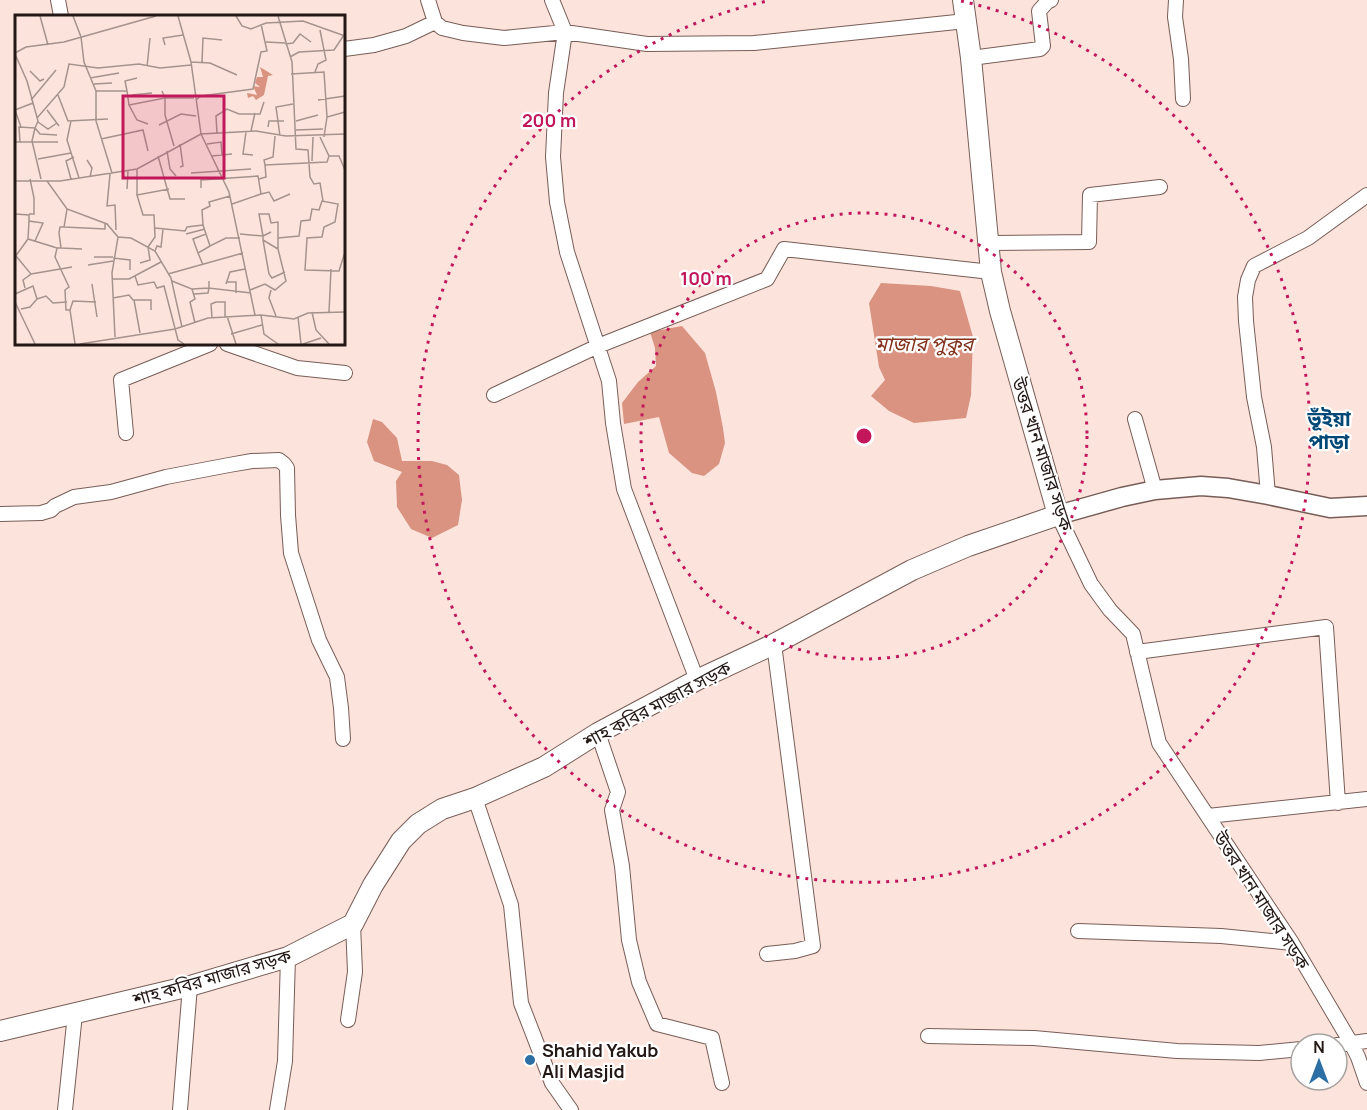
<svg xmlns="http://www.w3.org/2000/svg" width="1367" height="1110" font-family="Manrope,'Noto Sans Bengali',sans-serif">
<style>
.water{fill:#d99380}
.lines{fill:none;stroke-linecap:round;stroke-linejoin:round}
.minor-casing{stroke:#775d56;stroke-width:16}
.tertiary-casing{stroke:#775d56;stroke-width:21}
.secondary-casing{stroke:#775d56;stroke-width:22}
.minor{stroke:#fff;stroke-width:14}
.tertiary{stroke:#fff;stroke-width:18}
.secondary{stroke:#fff;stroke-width:20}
.ring{fill:none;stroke:#c2185b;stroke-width:3;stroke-dasharray:3 6}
.poi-dot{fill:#2c6fa4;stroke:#fff;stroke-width:2}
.labels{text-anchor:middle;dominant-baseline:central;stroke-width:4.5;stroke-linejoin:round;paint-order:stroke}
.street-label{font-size:18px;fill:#231815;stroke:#fff}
.poi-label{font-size:18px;font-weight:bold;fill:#231815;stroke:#fff;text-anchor:start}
.water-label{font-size:20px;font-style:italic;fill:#84311b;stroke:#fff}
.neighbourhood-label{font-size:20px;font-weight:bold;fill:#014877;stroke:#fff}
.inset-road{fill:none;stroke:#a5928d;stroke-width:1.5}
.view{fill:#c2185b;fill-opacity:0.15;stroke:#c2185b;stroke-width:3}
.inset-edge{fill:none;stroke:#231815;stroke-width:3}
.centre{fill:#c2185b;stroke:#fff;stroke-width:3}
.ring-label{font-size:18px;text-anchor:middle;font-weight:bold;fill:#c2185b;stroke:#fff;stroke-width:4.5;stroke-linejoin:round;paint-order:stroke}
</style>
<rect width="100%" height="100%" fill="#fce4dd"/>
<path class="water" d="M 881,283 L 931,286 L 960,291 L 973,337 L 971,395 L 966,418 L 914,423 L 889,411 L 871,396 L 885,380 L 879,367 L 869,303 Z
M 682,326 L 705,353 L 716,392 L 723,428 L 725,443 L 719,464 L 704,476 L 692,473 L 669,453 L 659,417 L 624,424 L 622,403 L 638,382 L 656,366 L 655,348 L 650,332 Z
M 373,419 L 382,422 L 397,438 L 402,461 L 432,461 L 447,465 L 459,475 L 462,500 L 458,525 L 432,538 L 411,529 L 397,507 L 396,481 L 402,472 L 374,461 L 367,442 Z"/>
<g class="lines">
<g class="minor-casing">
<path id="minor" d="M 58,0 L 61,16
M 428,0 L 435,22
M 1176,0 L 1175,17 L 1181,59 L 1183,99
M 344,49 L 374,45 L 406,36 L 435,22 L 442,28 L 463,33 L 504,38 L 565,32 L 552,0
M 971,58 L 1040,49 L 1043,46 L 1039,11 L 1047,2 L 1051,0
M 988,243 L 1089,242 L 1090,195 L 1160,187
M 227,344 L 297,368 L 345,373
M 494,395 L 598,346 L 767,279 L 784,249 L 991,272
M 1135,419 L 1155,490
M 126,433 L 121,380 L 210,344
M 1268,495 L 1264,447 L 1254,397 L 1246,321 L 1245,297 L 1248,280 L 1254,266 L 1308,238 L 1367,195
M 0,514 L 41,513 L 51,510 L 55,506 L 74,497 L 111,492 L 166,477 L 229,465 L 252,461 L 279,460 L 284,464 L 287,468 L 288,515 L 291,553 L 319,640 L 337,677 L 341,708 L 343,739
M 1058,515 L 1091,584 L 1110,610 L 1133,634 L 1159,743 L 1292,943 L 1351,1043 L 1358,1057 L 1367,1083
M 1137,652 L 1326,627 L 1338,803
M 697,680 L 624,489 L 613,423 L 609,381 L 567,252 L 557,202 L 553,157 L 556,93 L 565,32 L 647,44 L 754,43 L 966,21
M 598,733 L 618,792 L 612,810 L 622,866 L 629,940 L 639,982 L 657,1024 L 712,1038 L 722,1083
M 475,798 L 511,905 L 521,1003 L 552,1083 L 571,1110
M 1208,816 L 1367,799
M 1078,931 L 1221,936 L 1292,943
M 767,954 L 795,951 L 813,946 L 774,644
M 348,1020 L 355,972 L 353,924
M 928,1036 L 1034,1038 L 1177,1051 L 1259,1053 L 1301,1049
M 1337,1045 L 1367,1041
M 65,1110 L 75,1014
M 180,1110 L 190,986
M 277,1110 L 285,1061 L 288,957"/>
</g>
<g class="tertiary-casing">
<path id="tertiary" d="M 1058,515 L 1122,497 L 1155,490 L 1201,486 L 1228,488 L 1268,495 L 1330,508 L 1367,506"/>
</g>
<g class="secondary-casing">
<path id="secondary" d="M 0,1031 L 190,986 L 288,957 L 353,924 L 373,885 L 401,841 L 418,824 L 442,809 L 475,798 L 544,767 L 598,733 L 697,680 L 774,644 L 912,570 L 968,546 L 1058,515 L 1000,311 L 991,272 L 971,58 L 963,0"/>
</g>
<use href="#minor" class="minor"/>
<use href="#tertiary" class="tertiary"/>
<use href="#secondary" class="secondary"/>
</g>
<g class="ring">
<circle cx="864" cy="436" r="223"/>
<path d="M961 1A446 446 0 1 1 767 1"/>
</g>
<circle class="poi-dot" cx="530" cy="1060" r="6"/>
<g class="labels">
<g class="street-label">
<text transform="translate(1043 454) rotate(72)">উত্তর খান মাজার সড়ক</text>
<text transform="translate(657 704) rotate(-28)">শাহ কবির মাজার সড়ক</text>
<text transform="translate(1262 900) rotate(57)">উত্তর খান মাজার সড়ক</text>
<text transform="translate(212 977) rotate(-16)">শাহ কবির মাজার সড়ক</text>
</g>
<g class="poi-label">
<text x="542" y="1050">Shahid Yakub<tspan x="542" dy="21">Ali Masjid</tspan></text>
</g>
<g class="water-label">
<text x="924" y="343">মাজার পুকুর</text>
</g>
<g class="neighbourhood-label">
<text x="1329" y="418">ভূঁইয়া<tspan x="1329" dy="23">পাড়া</tspan></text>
</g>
</g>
<g transform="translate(15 15)">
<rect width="330" height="330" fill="#fce4dd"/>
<path d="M 245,52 L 258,60 L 253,61 L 249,80 L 241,85 L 238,81 L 233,83 L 232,78 L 242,80 L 238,71 L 245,72 L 240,68 L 242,62 L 248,62 Z" fill="#d99380"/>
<path class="inset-road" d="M 25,1 L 33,30M 58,1 L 66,22 L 69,47 L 81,76 L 81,106 L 97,158M 221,1 L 227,11 L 236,14 L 251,8 L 288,6 L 330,21M 263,1 L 277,47 L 281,134 L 293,135 L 295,162 L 299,169 L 305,168 L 308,186M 251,27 L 270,28M 270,29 L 278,28 L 285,19 L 296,27M 150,30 L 148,23 L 168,20M 0,38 L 11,32 L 49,27 L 141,1M 0,39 L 12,66 L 23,106 L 20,113 L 4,112 L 5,127M 275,42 L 284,37 L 319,35 L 329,20M 176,47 L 195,48 L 222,60M 187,48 L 188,23 L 207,25M 132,52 L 135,23M 15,56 L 25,66 L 29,64M 300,57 L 303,49 L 311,45 L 305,15M 276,59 L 309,57 L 312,102M 75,63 L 104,58M 79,69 L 97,68M 81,76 L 112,76 L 114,90M 112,76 L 110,66 L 122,63M 43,80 L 53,106 L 93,104M 117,80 L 137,78M 16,85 L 41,55M 181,85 L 186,81 L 238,74 L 246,37 L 252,36 L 246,9M 303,85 L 330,81M 32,95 L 44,111M 22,103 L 49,72 L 54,49 L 83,53 L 124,49 L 145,53 L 176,50M 56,106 L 52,125 L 64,163M 281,106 L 303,100M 23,107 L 33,114 L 42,108M 133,109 L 122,105 L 114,90 L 150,83 L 147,76M 144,110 L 166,99 L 181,101M 6,112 L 0,95 L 18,88M 253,112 L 254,106 L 269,106M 20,113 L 17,126 L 26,164M 20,113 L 25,119 L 42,120M 281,115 L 308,114M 236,116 L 240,98M 231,117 L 228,139 L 238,140M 202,118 L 201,101 L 212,94 L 224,99 L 245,99 L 249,87M 260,121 L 258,142 L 249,145 L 250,150 L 312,147 L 314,141M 265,121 L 261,92 L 278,89M 305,122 L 314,141 L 324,141 L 330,155M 309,122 L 312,102 L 330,97M 86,124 L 128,115 L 133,136M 0,127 L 43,127M 192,129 L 206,127 L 207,140M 159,131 L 150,100 L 150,83 L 179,83M 152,136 L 155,154 L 161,161M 143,141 L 155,184 L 170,184M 197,141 L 217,139M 23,144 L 56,138M 72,145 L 77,153 L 75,162M 297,146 L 298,122M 165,152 L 168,151 L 165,129M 176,158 L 236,154M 95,159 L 92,191 L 100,190 L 101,215M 56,164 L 51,146 L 59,142M 244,164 L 251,162 L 250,150M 0,166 L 45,166 L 122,154 L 186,119 L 176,47 L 163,1M 32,166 L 52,194 L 92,209 L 103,222 L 116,223 L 140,236 L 156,263 L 167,312M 186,173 L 186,165 L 243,161 L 246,179 L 254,177 L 259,186 L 275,179M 112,174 L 113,156M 0,177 L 0,197M 122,180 L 122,154M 215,181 L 194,187 L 195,191 L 187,195 L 188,210 L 195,231 L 211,223 L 225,223M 217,189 L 246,179M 52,194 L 49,212 L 45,212 L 44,218 L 46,233 L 42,233 L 40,242 L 54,272 L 50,275 L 51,295 L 55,295 L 60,329M 0,199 L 14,200 L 14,206 L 28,208 L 20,226M 14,199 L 19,199 L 19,183 L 15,164M 49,212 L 90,214 L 90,209M 140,213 L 170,216 L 172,212 L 188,210M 256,217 L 248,221 L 248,225 L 263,234M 171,219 L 190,214M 225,219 L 248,221 L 244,199 L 254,199 L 256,208 L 263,207 L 263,234 L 271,266 L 260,275 L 250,269 L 235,275M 263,223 L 284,221 L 286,206 L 295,205 L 297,194 L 304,195 L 307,186 L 323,189 L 320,207 L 309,212 L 307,222 L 292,223 L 290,255 L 324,256 L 330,237M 13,224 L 14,206M 248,225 L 254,259 L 257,263 L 270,257M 133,232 L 140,222 L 139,200 L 128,200 L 122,180 L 154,174M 46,233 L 67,234M 140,236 L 142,231 L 146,232 L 148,214M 183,238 L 178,224 L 191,219M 1,241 L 16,259 L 8,265 L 10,273M 0,242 L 13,224 L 42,233M 79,242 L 98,242M 98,243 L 115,245 L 115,255M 125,248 L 135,245 L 133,232M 73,250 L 98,246M 188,250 L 183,238 L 195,231M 16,259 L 57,252M 153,259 L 228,238M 120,261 L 123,270 L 139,267 L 142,273 L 149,271 L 163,325 L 169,329M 98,264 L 114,264 L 146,247M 157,266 L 177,274 L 180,284 L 175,287 L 180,308M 211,267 L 221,267 L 221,278M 77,269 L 82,302M 211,269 L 215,257 L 230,254M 177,274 L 194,273 L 194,266M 256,275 L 254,283 L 261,301M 0,279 L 18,271 L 22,284 L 31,281 L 38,288 L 52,287M 179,279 L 193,278 L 194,273 L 236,278M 98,283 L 114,280 L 118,285 L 136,285 L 136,295M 119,285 L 125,318M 0,287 L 20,329M 6,294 L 15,292 L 22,284M 55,295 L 58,286 L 81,287M 297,297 L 301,315 L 314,329M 314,297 L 316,254M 240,300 L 214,177 L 186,119 L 241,116 L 271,121 L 330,119M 246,300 L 249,319 L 263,329M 212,301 L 221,329M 283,302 L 286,329M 197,303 L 196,289 L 201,287 L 210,287 L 210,302M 216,319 L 247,310M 100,322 L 97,258 L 103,222M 65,329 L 160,314 L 193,303 L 246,300 L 279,304 L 293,298 L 330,297M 288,329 L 306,323"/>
<path class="view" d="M 108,81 L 209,81 L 209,163 L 108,163 Z"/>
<rect width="330" height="330" class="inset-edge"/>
</g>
<circle cx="864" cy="436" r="9" class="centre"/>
<g class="ring-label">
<text x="549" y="127">200 m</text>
<text x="706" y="285">100 m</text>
</g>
<g transform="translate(1319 1062)"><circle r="28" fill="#ffffff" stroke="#a7a3a1" stroke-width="1.5"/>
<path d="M0-4.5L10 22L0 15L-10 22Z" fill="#2c6fa4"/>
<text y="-9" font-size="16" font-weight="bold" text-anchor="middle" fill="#231815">N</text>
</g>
</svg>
